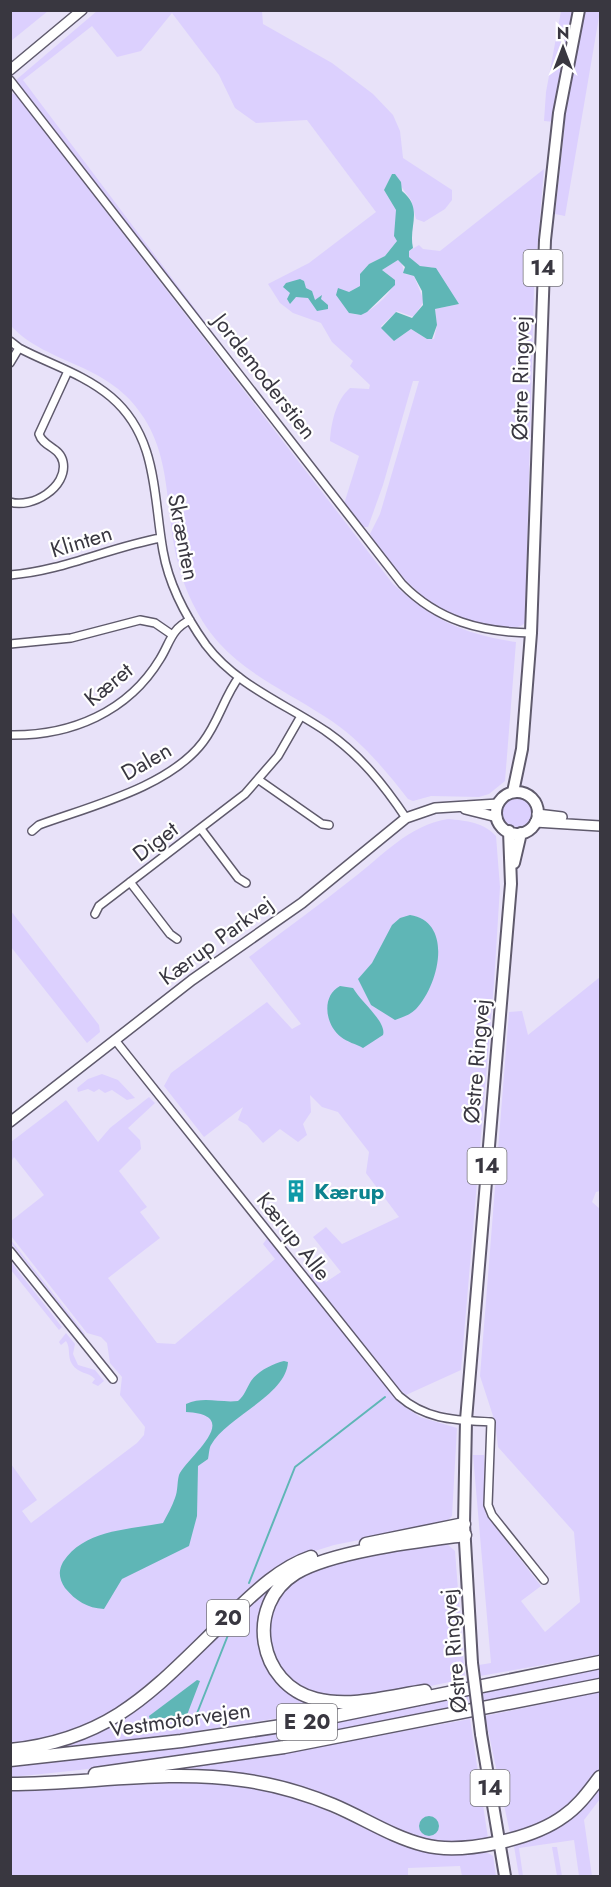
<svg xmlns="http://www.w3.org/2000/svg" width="611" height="1887" font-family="Jost,sans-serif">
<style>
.green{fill:#dcd0fe}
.water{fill:#5fb6b6}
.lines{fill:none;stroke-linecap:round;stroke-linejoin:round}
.stream{stroke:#5fb6b6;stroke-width:2}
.street-casing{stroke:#5f5a6c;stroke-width:10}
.secondary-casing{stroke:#5f5a6c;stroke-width:12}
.primary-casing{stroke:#5f5a6c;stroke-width:14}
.highway-casing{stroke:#5f5a6c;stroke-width:15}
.street{stroke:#fff;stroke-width:7}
.secondary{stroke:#fff;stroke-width:9}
.primary{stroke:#fff;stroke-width:10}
.highway{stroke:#fff;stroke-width:12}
.primary-bridge-casing{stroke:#5f5a6c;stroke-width:14;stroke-linecap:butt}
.primary-bridge{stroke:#fff;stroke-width:10}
.labels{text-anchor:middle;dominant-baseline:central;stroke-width:4.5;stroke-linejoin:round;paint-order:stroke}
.shield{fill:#fff;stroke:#747379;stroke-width:1.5}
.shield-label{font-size:21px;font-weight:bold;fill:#393740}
.street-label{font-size:22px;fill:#393740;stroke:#fff}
.culture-label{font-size:22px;font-weight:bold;fill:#0d838f;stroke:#fff;text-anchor:start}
</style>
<rect width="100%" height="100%" fill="#e8e2f9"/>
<path class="green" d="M 11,10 L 48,10 L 48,11 L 11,41 Z
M 97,11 L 262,11 L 263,24 L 332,63 L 373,94 L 393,115 L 400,131 L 403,158 L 452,190 L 452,200 L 445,209 L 424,222 L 416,219 L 411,200 L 392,174 L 384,190 L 396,210 L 397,241 L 385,256 L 369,264 L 360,274 L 360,286 L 349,292 L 349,313 C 354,314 360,316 364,313 C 374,309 394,291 395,280 L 382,270 L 398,260 L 401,261 L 405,274 L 414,276 L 424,301 L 414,317 L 397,311 L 381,326 L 394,341 L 411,329 L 427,339 L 434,339 L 437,325 L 435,309 L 459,304 L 432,267 C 422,269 416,264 409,257 L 409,251 L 419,245 L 423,249 L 440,251 L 544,169 L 534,287 L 525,623 C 515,631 506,628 494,627 C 437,619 400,581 370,534 L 380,514 L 419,381 L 413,381 L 383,485 L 368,527 L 362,527 L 344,504 L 359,456 L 330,441 C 331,423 336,400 350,388 L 369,389 L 370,385 L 350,366 L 353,361 L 332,342 L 321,323 L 293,313 L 280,303 L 268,284 L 309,263 L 376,212 L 307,120 L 256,123 L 235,108 L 219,75 L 172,13 L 141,51 L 117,57 L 92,26 L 23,80 L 263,399 L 16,80 Z
M 561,11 L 600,11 L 565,216 L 555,214 L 565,123 L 544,121 L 546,92 Z
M 11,93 L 16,95 L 393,584 C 433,620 463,634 516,642 L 505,781 L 489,794 L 479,797 L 431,796 L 413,801 L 408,799 C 383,767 358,737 324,716 C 289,693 248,675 219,643 C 195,616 180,580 174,545 C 166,501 169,457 144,418 C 109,362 49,366 11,326 Z
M502 812a15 15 0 1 1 30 0a15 15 0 1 1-30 0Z
M 448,819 C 467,821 483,822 496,836 L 500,887 L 494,983 L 461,1370 L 406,1395 L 393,1384 L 307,1277 L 316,1270 L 326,1282 L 341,1272 L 313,1237 L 326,1227 L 342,1244 L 399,1217 L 366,1173 L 369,1152 L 338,1112 L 322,1107 L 310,1095 L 311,1112 L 303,1124 L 307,1135 L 298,1142 L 280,1129 L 263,1143 L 247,1125 L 238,1120 L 243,1107 L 204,1137 L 164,1086 L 171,1073 L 267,1002 L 292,1029 L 301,1024 L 249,957 C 283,931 318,906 352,879 C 384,855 407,826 448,819 Z
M 11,911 L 99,1025 L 100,1032 L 87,1043 L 11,947 Z
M 600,977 L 600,1191 L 596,1192 L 592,1202 L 600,1209 L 600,1655 L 480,1676 L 479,1665 L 491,1663 L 473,1455 L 484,1455 L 486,1515 L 541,1586 L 521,1601 L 545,1632 L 580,1602 L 574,1532 L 498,1447 L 495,1422 L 480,1376 L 509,1012 L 522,1011 L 528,1035 Z
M 102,1074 L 118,1080 L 135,1098 L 127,1100 L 112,1090 L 105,1093 L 99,1089 L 94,1092 L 88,1089 L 78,1092 L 77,1088 L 88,1079 Z
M 149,1097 L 155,1103 L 128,1128 L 140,1140 L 141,1149 L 119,1171 L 147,1207 L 140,1212 L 160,1238 L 108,1278 L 157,1343 L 175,1344 L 275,1259 L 263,1244 L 268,1237 L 402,1405 L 420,1417 L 457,1428 L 452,1516 L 445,1523 L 334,1545 L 299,1556 L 109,1716 L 77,1732 L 11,1745 L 11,1464 L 37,1500 L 22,1511 L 31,1523 L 137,1443 L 144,1435 L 145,1427 L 120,1395 L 122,1377 L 110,1363 L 107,1343 L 101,1337 L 87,1333 L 11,1236 L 11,1221 L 44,1195 L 14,1157 L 11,1162 L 11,1142 L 66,1100 L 98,1142 L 110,1128 Z
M 10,1239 L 85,1334 L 84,1335 L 11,1243 Z
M 11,1262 L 62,1327 L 59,1330 L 11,1270 Z
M 66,1333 L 75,1344 L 73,1354 L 78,1365 L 95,1370 L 104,1381 L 98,1386 L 92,1383 L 95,1379 C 89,1372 78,1374 72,1364 C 67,1356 71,1348 66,1341 L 61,1345 L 59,1342 Z
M 439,1543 L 446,1543 L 455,1551 L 465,1679 C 420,1687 355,1706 311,1693 C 272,1681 256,1627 281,1595 C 293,1578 311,1571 331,1565 Z
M 331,1556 L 283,1580 L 260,1637 L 292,1693 L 373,1703 L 134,1741 L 41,1751 L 105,1728 L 273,1581 Z
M 600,1667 L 600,1680 L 484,1704 L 482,1692 Z
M 600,1692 L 600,1772 L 586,1791 L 550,1822 L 510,1833 L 485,1716 Z
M 468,1694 L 469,1707 C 317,1738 165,1763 11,1777 L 11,1765 Z
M 470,1719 L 488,1838 L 484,1839 L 453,1844 L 414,1839 L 299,1789 L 155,1773 L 278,1754 Z
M 207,1782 L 241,1784 L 296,1797 L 415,1850 C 434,1853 480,1845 493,1856 L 496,1876 L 462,1876 L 460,1866 L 408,1868 L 408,1876 L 11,1876 L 11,1790 Z
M 600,1787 L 600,1799 L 584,1820 L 592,1876 L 579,1876 L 574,1840 L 519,1848 L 523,1876 L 519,1876 L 514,1846 C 552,1835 576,1818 600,1787 Z
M 552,1847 L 557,1847 L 562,1876 L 557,1876 Z"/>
<path class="water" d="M 392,174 L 395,174 L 401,182 L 402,191 C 424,209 408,226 413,248 L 409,251 L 409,257 L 420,266 L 436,268 L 459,304 L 435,309 L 437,325 L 432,339 L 427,339 L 411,329 L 394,341 L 381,328 L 396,312 L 412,318 L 423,305 L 422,291 L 414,276 L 403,273 L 405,267 L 398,260 L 382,270 L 395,280 L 395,285 L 367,312 L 361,315 L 349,313 L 336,295 L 338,288 L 349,292 L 360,286 L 360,274 L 369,264 L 385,256 L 397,241 L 394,236 L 396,210 L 384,190 Z
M 300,279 L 304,281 L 306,288 L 312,291 L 315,300 L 322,295 L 321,299 L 328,305 L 328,309 L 317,311 L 308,298 L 296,297 L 290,304 L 287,299 L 290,293 L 283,287 L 286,283 Z
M 410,915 C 454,922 439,985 416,1009 C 410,1015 403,1017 395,1020 L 371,1005 L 358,979 L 372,963 L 392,925 L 400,918 Z
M 340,986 L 353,988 C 361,1002 387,1022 383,1035 L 363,1048 C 356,1044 347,1042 341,1037 C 325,1025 321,996 340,986 Z
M 284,1361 L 288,1362 C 286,1396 226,1417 211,1445 C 209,1448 209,1455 208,1459 L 198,1466 L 197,1516 L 189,1546 L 122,1579 L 104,1609 C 87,1608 76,1601 65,1588 C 59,1579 58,1571 63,1562 C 85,1529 128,1530 163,1523 C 167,1515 172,1507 175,1498 C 178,1491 177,1482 179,1475 C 186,1458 246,1415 186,1412 L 186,1404 C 204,1396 219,1403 238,1401 C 245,1395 246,1389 251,1381 C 258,1371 272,1364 284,1361 Z
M 197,1680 L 200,1681 L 187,1715 L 150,1720 L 149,1716 Z
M419 1826a10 10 0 1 1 20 0a10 10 0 1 1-20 0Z"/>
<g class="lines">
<path class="stream" d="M 249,1583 L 295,1467 L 385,1397
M 192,1726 L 232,1625"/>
<g class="street-casing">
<path id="street" d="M 10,80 L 402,584 C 438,621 481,632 531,633
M 10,341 L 19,348 C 49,364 84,374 111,397 C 158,437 153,495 163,551 C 169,585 186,617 206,645 C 237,686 286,704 327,732 C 360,755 384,785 406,818
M 10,363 L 19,348
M 10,502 C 32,509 68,487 63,462 C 60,447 43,447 39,434 L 68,371
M 10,575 C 63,571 110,547 161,538
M 10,644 L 71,638 L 140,620 L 155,623 L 171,634
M 10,735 C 71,736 128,712 160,659 C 170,643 171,629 190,620
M 259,780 L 322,824 L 329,825
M 201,829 L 238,878 L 246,883
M 32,831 L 39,825 C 91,806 169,787 203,742 C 219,721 224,697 239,677
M 130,882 L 170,934 L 177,939
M 95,914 L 99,906 L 245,794 L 278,756 L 301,716
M 115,1040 L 399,1396 C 426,1420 456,1420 491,1422 L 488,1505 L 492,1515 L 544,1580
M 10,1251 L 113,1379"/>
</g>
<g class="secondary-casing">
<path id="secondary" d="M 10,70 L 82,10
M 465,809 L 497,817
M 537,814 L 562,817
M 535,822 L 600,826
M 10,1122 L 192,980 L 302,903 L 406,818 L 435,808 L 498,804"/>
</g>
<g class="primary-casing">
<path id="primary" d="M 513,792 L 522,749 L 531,633 L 545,240 L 559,113 L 579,10
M496 813a21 21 0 1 1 42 0a21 21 0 1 1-42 0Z
M 514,863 L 521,833
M 472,1663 L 464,1524 L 466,1420 L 511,884 L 509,831
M 481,1734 L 505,1876"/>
</g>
<g class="highway-casing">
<path id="highway" d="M 366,1544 L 464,1524
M 425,1691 C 391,1696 351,1708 316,1699 C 258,1685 244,1605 296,1573 C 333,1551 420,1541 465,1535
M 10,1750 C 117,1739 157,1685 230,1616 C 254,1593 279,1568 311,1557
M 10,1760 L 181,1741 L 301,1723 L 600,1662
M 95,1774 L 284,1747 L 600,1685
M 10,1784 C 87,1784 166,1769 242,1780 C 273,1784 304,1793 333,1805 C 364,1818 392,1837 424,1845 C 462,1855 533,1839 564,1816 C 579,1806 589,1791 600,1777"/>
</g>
<use href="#street" class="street"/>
<use href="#secondary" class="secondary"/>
<use href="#primary" class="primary"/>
<use href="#highway" class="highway"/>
<g class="primary-bridge-casing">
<path id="primary-bridge" d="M 472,1663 L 481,1734"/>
</g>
<use href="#primary-bridge" class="primary-bridge"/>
</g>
<defs>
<g id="building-bare" transform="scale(1.8)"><path d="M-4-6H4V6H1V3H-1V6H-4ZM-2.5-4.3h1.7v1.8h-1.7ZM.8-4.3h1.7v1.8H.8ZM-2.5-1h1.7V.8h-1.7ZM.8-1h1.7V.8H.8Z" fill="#0f9aa8" stroke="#fff" stroke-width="2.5" paint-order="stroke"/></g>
</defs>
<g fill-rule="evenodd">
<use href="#building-bare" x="296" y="1191"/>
</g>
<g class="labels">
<g class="shield">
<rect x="523.5" y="250" width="39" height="36" rx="4.5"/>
<rect x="467.5" y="1148" width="39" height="36" rx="4.5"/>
<rect x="207" y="1600" width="42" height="36" rx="4.5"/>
<rect x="277" y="1704" width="60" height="36" rx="4.5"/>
<rect x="470.5" y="1770" width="39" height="36" rx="4.5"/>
</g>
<g class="shield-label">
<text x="543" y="268">14</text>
<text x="487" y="1166">14</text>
<text x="228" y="1618">20</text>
<text x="307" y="1722">E 20</text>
<text x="490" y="1788">14</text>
</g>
<g class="street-label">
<text transform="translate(265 376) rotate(52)">Jordemoderstien</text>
<text transform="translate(520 378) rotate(-89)">Østre Ringvej</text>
<text transform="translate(184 537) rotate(79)">Skrænten</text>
<text transform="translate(81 541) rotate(-17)">Klinten</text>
<text transform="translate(108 684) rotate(-39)">Kæret</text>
<text transform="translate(146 761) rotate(-30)">Dalen</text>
<text transform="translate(155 841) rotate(-37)">Diget</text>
<text transform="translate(216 940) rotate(-36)">Kærup Parkvej</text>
<text transform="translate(476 1061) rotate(-85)">Østre Ringvej</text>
<text transform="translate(294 1236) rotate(52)">Kærup Alle</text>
<text transform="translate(453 1651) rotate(-95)">Østre Ringvej</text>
<text transform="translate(180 1719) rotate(-8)">Vestmotorvejen</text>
</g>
<g class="culture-label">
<text x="314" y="1191">Kærup</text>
</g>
</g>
<rect width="611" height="1887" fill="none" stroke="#393740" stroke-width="24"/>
<g transform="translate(563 48)" stroke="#ffffff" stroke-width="4.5" paint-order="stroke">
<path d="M0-4.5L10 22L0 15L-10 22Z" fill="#393740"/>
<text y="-9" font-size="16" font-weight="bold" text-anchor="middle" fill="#393740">N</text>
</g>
</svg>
